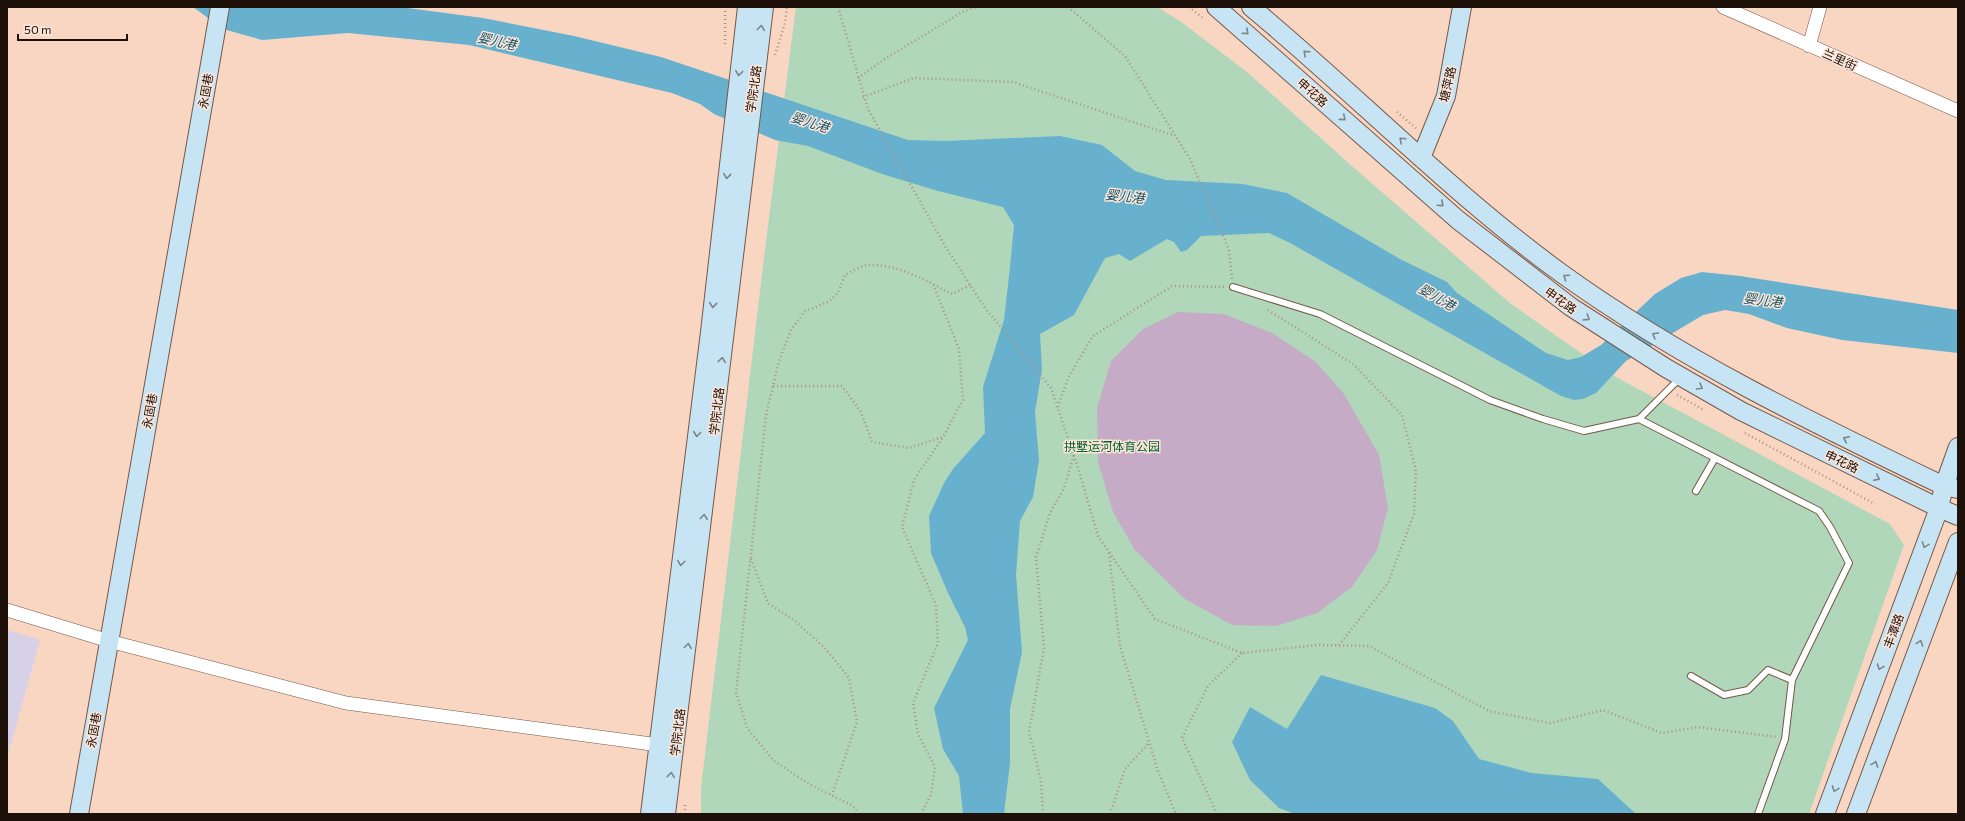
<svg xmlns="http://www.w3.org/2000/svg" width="1965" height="821" font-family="Commissioner,'Noto Sans SC',sans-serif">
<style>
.commercial{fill:#d6d1e6}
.green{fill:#b0d7ba}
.water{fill:#67b1ce}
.building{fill:#c5abc6}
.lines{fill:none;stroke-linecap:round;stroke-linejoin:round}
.lane-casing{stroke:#765847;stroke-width:8}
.street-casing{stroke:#765847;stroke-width:14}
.secondary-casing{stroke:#765847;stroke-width:20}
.path{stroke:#ac9182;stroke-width:2.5;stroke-dasharray:1 3;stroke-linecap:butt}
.lane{stroke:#fff;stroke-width:6}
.street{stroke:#fff;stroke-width:13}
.secondary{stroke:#c6e4f3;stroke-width:18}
.oneway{stroke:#7a858a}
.labels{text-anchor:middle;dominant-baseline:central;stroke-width:3;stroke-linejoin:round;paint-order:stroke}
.street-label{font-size:12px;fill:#1c1009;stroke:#fce6da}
.park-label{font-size:12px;fill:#00622f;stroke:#fce6da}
.water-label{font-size:13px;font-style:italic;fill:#0f4f63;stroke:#fce6da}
</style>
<rect width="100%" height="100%" fill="#f9d6c2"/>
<path class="commercial" d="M 7,630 L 40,640 L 7,758 Z"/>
<path class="green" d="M 796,7 L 1157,7 L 1180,21 L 1247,72 L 1353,167 L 1510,303 L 1558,337 L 1616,377 L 1890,524 L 1904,545 L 1809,814 L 701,814 L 701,788 L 765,249 Z"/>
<path class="water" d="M 193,7 L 400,7 L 483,18 L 574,36 L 661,57 L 908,140 L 945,141 L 1060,136 L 1102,145 L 1135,171 L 1166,180 L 1243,184 L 1287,193 L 1400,259 L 1447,282 L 1457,293 L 1546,353 L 1568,360 L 1581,357 L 1601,345 L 1655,294 L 1681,278 L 1702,272 L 1740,276 L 1958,310 L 1958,353 L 1842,340 L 1787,328 L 1749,314 L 1725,310 L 1703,315 L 1626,361 L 1596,393 L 1583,399 L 1574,400 L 1561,396 L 1290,243 L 1269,233 L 1201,236 L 1187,250 L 1181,252 L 1174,242 L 1167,239 L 1130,261 L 1119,254 L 1105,258 L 1074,315 L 1040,334 L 1042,369 L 1035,412 L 1039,460 L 1033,497 L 1020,521 L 1016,575 L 1022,652 L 1010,709 L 1010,763 L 1004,814 L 963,814 L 959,776 L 943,749 L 934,708 L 968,640 L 965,627 L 948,593 L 931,553 L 929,516 L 944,483 L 953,469 L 985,433 L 983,387 L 1004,320 L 1010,267 L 1014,225 L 1003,207 L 938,191 L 882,174 L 808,146 L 775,140 L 714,114 L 700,104 L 672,93 L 469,45 L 348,33 L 262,40 L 223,29 Z
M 1321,675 L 1435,708 L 1453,721 L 1479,759 L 1532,773 L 1598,779 L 1636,814 L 1295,814 L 1279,808 L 1250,780 L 1232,742 L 1250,707 L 1287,729 Z"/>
<path class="building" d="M 1178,312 L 1224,314 L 1272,333 L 1316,362 L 1344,394 L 1379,455 L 1388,508 L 1377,550 L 1352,587 L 1317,613 L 1276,626 L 1232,625 L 1185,599 L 1135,550 L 1113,512 L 1098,462 L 1097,408 L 1111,361 L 1143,329 Z"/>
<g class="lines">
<g class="lane-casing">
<path id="lane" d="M 1233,287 L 1320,314 L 1490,400 L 1543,419 L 1584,431 L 1639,419 L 1680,378
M 1639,419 L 1819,511 L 1830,527 L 1849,563 L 1792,680 L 1785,739 L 1758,814
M 1696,491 L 1715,458
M 1691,676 L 1724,695 L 1748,690 L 1768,670 L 1792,680"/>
</g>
<g class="street-casing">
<path id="street" d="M 1723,7 L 1958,111
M 1809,46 L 1820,7
M 7,610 L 109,641 L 346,703 L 659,745"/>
</g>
<g class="secondary-casing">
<path id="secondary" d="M 1216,7 L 1458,220 L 1571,307 L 1666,368 L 1741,411 L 1939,508 L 1958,516
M 1251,7 C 1356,94 1451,193 1561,273 C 1680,359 1813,423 1944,486 L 1958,489
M 1421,158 L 1446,96 L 1462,7
M 79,814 L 220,7
M 650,814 L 710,332 L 747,7
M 666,814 C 700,545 731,276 764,7
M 1825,814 L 1939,508 L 1944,486 L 1958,447
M 1856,814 L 1958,542"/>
</g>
<path class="path" d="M 725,7 L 725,45
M 838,7 L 868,109 L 945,246 L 985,308 L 1051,388 L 1078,468 L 1098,536 L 1155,619 L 1242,653 L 1318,645 L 1369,646 L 1489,711 L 1550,723 L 1603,710 L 1662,733 L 1698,727 L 1777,737
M 1068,7 L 1125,56 L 1190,159 L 1229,250 L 1232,279
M 1189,7 L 1204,19
M 775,55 L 785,23 L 787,7
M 858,78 L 886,58 L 964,11 L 977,7
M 863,97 L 914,78 L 1013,82 L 1175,136
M 1397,112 L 1416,128
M 1268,310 L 1353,364 L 1402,415 L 1416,471 L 1414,514 L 1388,583 L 1339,645
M 773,386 L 842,386 L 861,412 L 872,442 L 909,448 L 943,437 L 963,400 L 959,349 L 933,284
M 1677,395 L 1704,410
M 1058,407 L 1068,378 L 1093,336 L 1172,286 L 1224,287
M 1745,433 L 1875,504
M 1109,553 L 1120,646 L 1158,771 L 1176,814
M 751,559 L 768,603 L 795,621 L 825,648 L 849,678 L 857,722 L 832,795
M 685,814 L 685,803
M 859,814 L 853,806 L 809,784 L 774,761 L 747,728 L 736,692 L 766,415 L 779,361 L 791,330 L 805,311 L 828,302 L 838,293 L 845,275 C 851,272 860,266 867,265 C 896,263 927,281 952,294 L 970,285
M 921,814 L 931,794 L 935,767 L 918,734 L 913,703 L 938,643 L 936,605 L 902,527 L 914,480 L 943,437
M 1043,814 L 1041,781 L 1029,732 L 1044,648 L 1036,557 L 1050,513 L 1064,488 L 1074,455
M 1110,814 L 1125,769 L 1149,743
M 1217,814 L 1182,738 L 1208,686 L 1242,653"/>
<use href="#lane" class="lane"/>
<use href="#street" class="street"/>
<use href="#secondary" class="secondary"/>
</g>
<defs><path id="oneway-chevron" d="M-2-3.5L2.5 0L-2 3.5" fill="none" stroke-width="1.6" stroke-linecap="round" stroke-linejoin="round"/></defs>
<g class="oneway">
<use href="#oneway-chevron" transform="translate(761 28) rotate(-83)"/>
<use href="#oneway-chevron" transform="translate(1246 32) rotate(42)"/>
<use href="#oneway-chevron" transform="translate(1306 53) rotate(-138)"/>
<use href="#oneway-chevron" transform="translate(739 73) rotate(97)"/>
<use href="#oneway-chevron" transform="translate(1343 118) rotate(41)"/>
<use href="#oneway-chevron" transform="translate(1402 140) rotate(-137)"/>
<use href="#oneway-chevron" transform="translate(727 176) rotate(96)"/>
<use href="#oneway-chevron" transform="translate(1441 204) rotate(42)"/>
<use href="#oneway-chevron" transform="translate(1566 277) rotate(-145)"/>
<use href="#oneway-chevron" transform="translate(713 305) rotate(96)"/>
<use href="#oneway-chevron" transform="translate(1587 318) rotate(33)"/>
<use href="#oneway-chevron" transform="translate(1655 335) rotate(-150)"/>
<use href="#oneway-chevron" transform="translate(722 360) rotate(-83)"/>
<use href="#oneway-chevron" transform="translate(1700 387) rotate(30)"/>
<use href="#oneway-chevron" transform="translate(697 434) rotate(97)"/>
<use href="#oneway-chevron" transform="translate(1846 439) rotate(-154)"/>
<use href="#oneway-chevron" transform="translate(1877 478) rotate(26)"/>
<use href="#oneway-chevron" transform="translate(704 517) rotate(-83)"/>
<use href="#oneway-chevron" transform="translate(1925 545) rotate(110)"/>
<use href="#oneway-chevron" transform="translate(681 563) rotate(97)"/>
<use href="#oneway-chevron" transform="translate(1920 643) rotate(-70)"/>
<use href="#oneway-chevron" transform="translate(688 646) rotate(-82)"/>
<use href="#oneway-chevron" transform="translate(1880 667) rotate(110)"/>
<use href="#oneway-chevron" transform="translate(1875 764) rotate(-70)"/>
<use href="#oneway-chevron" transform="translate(671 775) rotate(-83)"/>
<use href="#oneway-chevron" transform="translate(1835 789) rotate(110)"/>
</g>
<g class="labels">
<g class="street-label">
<text transform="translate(1840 59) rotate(24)">兰里街</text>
<text transform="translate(1447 84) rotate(-77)">塘萍路</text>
<text transform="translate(753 89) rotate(-82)">学院北路</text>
<text transform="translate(205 91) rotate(-80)">永固巷</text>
<text transform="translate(1313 92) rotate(42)">申花路</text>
<text transform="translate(1561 300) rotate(36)">申花路</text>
<text transform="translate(149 411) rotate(-80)">永固巷</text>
<text transform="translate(716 411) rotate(-83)">学院北路</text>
<text transform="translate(1842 461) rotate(26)">申花路</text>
<text transform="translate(1893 631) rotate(-70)">丰潭路</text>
<text transform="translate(93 730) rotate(-80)">永固巷</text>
<text transform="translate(677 732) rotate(-83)">学院北路</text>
</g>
<g class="park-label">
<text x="1112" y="446">拱墅运河体育公园</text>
</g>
<g class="water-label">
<text transform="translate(497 41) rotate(12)">婴儿港</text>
<text transform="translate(810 122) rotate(18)">婴儿港</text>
<text transform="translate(1125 196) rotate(6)">婴儿港</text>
<text transform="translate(1437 297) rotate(30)">婴儿港</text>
<text transform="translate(1763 300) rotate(7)">婴儿港</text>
</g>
</g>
<rect width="1965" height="821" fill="none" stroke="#1c1009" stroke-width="16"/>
<path d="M18 34v6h109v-6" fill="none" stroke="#1c1009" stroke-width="2"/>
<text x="24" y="34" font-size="12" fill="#1c1009" stroke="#fce6da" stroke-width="3" paint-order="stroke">50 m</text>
</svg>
